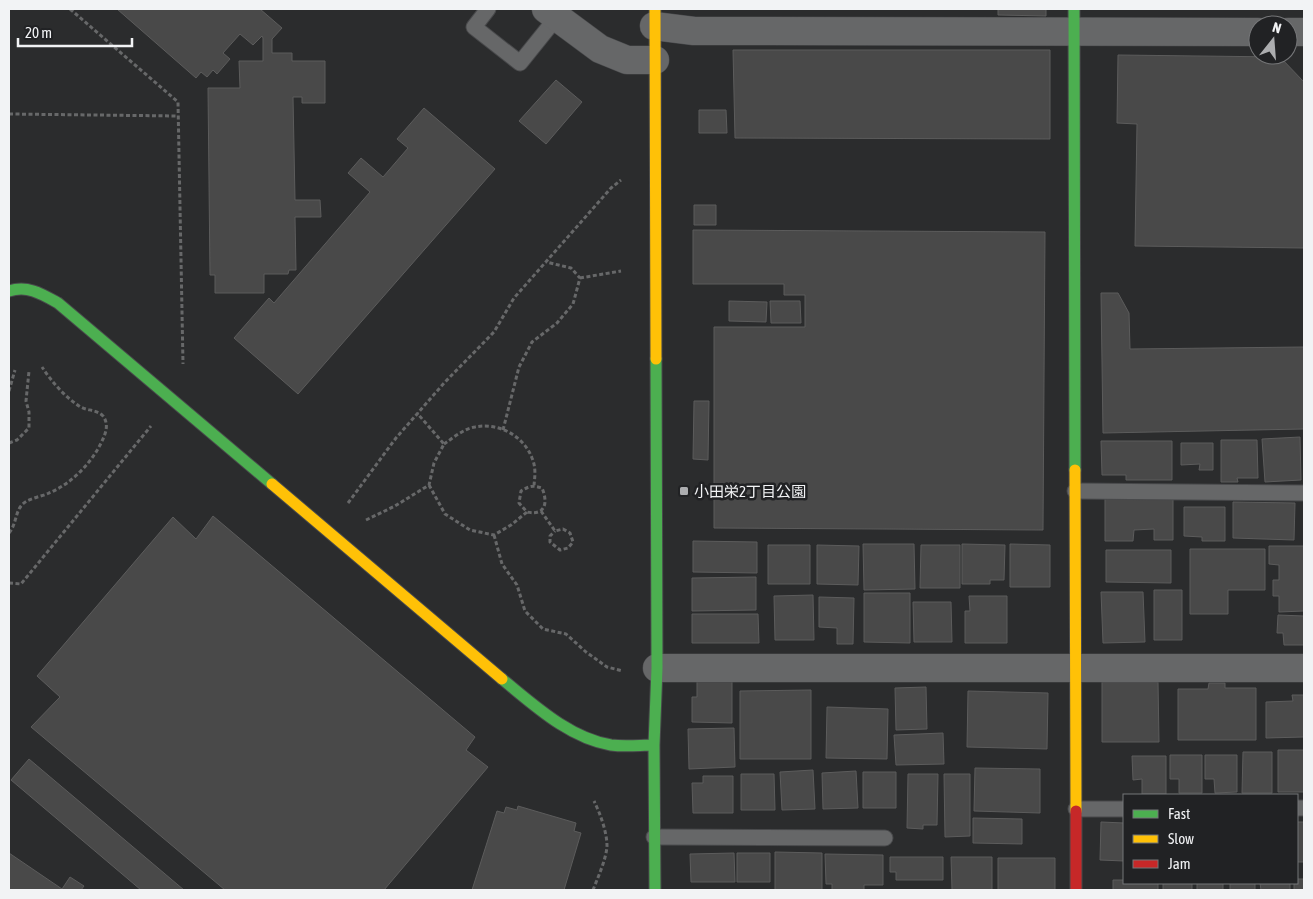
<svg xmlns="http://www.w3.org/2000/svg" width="1313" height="899" font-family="'Asap Condensed','Noto Sans JP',sans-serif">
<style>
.building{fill:#494949;stroke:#5c5c5c}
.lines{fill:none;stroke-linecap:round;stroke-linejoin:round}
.lane-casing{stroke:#48494b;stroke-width:17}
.street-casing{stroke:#48494b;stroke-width:29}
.fast-casing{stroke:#48494b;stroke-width:13}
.slow-casing{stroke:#48494b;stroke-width:13}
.jam-casing{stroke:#48494b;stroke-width:13}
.path{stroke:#676869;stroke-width:3;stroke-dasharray:4 2.5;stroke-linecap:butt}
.lane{stroke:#666768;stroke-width:15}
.street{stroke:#666768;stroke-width:28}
.fast{stroke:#4caf50;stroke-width:11}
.slow{stroke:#ffc107;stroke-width:11}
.jam{stroke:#c62828;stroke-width:11}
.poi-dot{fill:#acadaf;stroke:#212224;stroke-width:2}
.labels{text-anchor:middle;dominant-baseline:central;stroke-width:5;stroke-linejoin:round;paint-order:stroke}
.poi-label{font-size:15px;fill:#f2f3f5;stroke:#212224;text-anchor:start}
</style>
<rect width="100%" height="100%" fill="#2b2c2d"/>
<path class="building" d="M 117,9 L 260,9 L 282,28 L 272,39 L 272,53 L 292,53 L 292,61 L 325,61 L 325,103 L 302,103 L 302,97 L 293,97 L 295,200 L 320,200 L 321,217 L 295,217 L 296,270 L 289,270 L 288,274 L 264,274 L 264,293 L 215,293 L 215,275 L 210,275 L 208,88 L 240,88 L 239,61 L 263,61 L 263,38 L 262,36 L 253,45 L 240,34 L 223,53 L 230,59 L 217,74 L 213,70 L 207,77 L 201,72 L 196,78 Z
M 998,9 L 1049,9 L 1046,9 L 1046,16 L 998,15 Z
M 733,50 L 1050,50 L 1050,139 L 735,138 Z
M 1118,55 L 1280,57 L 1304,82 L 1304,248 L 1135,246 L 1137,124 L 1117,123 Z
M 556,80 L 582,102 L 546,144 L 519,121 Z
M 424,108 L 495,169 L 298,394 L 234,338 L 269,298 L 274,303 L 370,192 L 348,173 L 361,158 L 383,177 L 408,148 L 397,139 Z
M 699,110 L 726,110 L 727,133 L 699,133 Z
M 694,205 L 716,205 L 716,225 L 694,225 Z
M 693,230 L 1045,232 L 1043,530 L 714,528 L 714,327 L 805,327 L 805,295 L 784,295 L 784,284 L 693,284 Z
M 1101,293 L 1118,293 L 1129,313 L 1130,349 L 1304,347 L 1304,429 L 1103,433 Z
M 729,301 L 767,302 L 766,322 L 729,321 Z
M 770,301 L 800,301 L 801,323 L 771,323 Z
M 694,401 L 709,401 L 708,460 L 693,459 Z
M 1300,437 L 1301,480 L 1265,482 L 1262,439 Z
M 1221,440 L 1257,440 L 1258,478 L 1237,478 L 1238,482 L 1221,482 Z
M 1101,441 L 1172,441 L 1172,480 L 1126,480 L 1126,475 L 1102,475 Z
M 1181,443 L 1213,443 L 1213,470 L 1199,470 L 1200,464 L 1181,465 Z
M 1105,498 L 1173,498 L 1173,540 L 1154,540 L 1154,529 L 1134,530 L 1133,541 L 1105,541 Z
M 1233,502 L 1295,503 L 1294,540 L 1233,538 Z
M 1184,507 L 1225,507 L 1225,541 L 1202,541 L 1202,537 L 1184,536 Z
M 213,516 L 475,737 L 466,750 L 488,767 L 384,890 L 225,890 L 31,727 L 60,697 L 37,676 L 173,517 L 196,539 Z
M 693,541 L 757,542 L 757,573 L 693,572 Z
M 863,544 L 914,544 L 915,589 L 864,590 Z
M 962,544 L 1005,545 L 1004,580 L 990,580 L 990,584 L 962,584 Z
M 1010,544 L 1050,545 L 1050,587 L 1010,587 Z
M 768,545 L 810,545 L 810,584 L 768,584 Z
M 817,545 L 859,546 L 858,585 L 817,584 Z
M 921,545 L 960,545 L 960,588 L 920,588 Z
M 1269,546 L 1304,546 L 1304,611 L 1279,612 L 1279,596 L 1273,596 L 1273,580 L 1279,580 L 1279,565 L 1269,564 Z
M 1190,549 L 1265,549 L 1265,590 L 1228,590 L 1228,614 L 1190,614 Z
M 1106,550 L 1171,550 L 1171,583 L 1106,582 Z
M 756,577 L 756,610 L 692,611 L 692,578 Z
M 1154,590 L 1182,590 L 1182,640 L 1154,640 Z
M 1101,592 L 1143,592 L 1145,642 L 1103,643 Z
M 864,593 L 910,593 L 910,643 L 864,642 Z
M 813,595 L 814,640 L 775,640 L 774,596 Z
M 969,596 L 1007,596 L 1007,643 L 965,643 L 965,611 L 970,611 Z
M 819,597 L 854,598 L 853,644 L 837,644 L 837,628 L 819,627 Z
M 913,602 L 951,602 L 952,642 L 914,642 Z
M 692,614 L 758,614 L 759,643 L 692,643 Z
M 1278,615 L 1304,616 L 1304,645 L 1284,645 L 1283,633 L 1277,633 Z
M 697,681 L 732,681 L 732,723 L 692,722 L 692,697 L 697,697 Z
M 1102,682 L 1158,682 L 1159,742 L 1102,742 Z
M 1209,683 L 1225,683 L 1225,688 L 1256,688 L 1256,740 L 1178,740 L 1178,689 L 1208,689 Z
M 926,687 L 927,729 L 896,730 L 895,688 Z
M 811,690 L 811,759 L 740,759 L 740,691 Z
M 968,691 L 1048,693 L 1047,749 L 967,747 Z
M 1292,695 L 1304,695 L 1304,737 L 1266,738 L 1266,702 L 1293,701 Z
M 827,707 L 888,709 L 887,759 L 826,758 Z
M 734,728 L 735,767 L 689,769 L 688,729 Z
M 943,733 L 944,764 L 896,765 L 894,735 Z
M 1278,750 L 1304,750 L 1304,792 L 1278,792 Z
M 1243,752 L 1272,752 L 1272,793 L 1242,793 Z
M 1170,755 L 1202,755 L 1202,793 L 1179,793 L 1179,779 L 1170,779 Z
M 1205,755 L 1237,755 L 1237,792 L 1215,793 L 1214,779 L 1205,779 Z
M 1132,756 L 1166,756 L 1166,794 L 1142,794 L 1142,779 L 1133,780 Z
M 29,759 L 184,890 L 141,890 L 11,780 Z
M 975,768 L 1040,769 L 1040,813 L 974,811 Z
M 813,770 L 815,809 L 782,810 L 780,772 Z
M 856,771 L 858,808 L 823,809 L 822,773 Z
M 863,772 L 896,772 L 896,808 L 863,808 Z
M 741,774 L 774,774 L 775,810 L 741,810 Z
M 908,774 L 938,774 L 937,825 L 923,825 L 923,829 L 907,828 Z
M 944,774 L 970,774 L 970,836 L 945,837 Z
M 703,776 L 733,776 L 733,813 L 693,813 L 692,783 L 703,783 Z
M 518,806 L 576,823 L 574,831 L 581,833 L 564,890 L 472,890 L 497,811 L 504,813 L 506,807 L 517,810 Z
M 973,818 L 1022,819 L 1022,844 L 973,843 Z
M 1101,822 L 1124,823 L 1124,861 L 1100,860 Z
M 1297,822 L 1304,822 L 1304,862 L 1297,862 Z
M 775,852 L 822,853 L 822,890 L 775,890 Z
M 9,853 L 62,889 L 70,877 L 84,886 L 81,890 L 9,890 Z
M 734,853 L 735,882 L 691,882 L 690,854 Z
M 737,853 L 770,853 L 770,882 L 737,882 Z
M 825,854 L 883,855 L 883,885 L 864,885 L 864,890 L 832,890 L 832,884 L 826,884 Z
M 890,857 L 943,857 L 943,880 L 896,880 L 896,872 L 890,872 Z
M 951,857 L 992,857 L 992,890 L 952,890 Z
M 998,858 L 1055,858 L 1055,890 L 998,890 Z
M 1297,879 L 1304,879 L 1304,890 L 1294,890 L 1294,883 L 1297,883 Z
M 1113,880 L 1124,880 L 1124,883 L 1158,883 L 1158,890 L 1113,890 Z
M 1163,883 L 1192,883 L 1192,890 L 1163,890 Z
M 1197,883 L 1223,883 L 1223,890 L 1197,890 Z
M 1230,883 L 1255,883 L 1255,890 L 1230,890 Z
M 1260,883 L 1290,883 L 1290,890 L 1261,890 Z"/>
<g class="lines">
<g class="lane-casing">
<path id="lane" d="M 488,9 L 474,27 L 520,63 L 557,17
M 1075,491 L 1304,493
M 1297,808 L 1304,808
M 1076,809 L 1124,809
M 654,837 L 885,838"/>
</g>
<g class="street-casing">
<path id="street" d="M 546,9 L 600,49 L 627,60 L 655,60
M 654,26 L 694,31 L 1258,32
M 1288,32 L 1304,32
M 657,668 L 1304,668"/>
</g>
<g class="fast-casing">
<path id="fast" d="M 1074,9 L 1075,470
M 9,291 C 28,285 42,294 58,303 L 272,484
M 502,679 C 534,705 569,738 611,745 C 626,747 640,745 654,745
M 655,890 L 654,745 L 657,668 L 656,359"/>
</g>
<g class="slow-casing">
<path id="slow" d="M 655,9 L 656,359
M 1075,470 L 1076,811
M 272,484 L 502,679"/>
</g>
<g class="jam-casing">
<path id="jam" d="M 1076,811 L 1076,890"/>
</g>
<path class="path" d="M 70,9 L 178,102 L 183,364
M 9,114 L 178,116
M 580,278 L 621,271
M 9,391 L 15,370
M 503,430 L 519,367 L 532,342 L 557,323 L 573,304 L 580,278 L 571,268 L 546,262
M 9,443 L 17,440 L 29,428 L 29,412 L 26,401 L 29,371
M 444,444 C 453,438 463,429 475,427 C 498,422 524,436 532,458 C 536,467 535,476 534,485
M 429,485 L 445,514 L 470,530 L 494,535 L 511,525 L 527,512 L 519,503 L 521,491 C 529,486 533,485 542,488 C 548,502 546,516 527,512
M 348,503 L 396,438 L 445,382 L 494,332 L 514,298 L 611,188 L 621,180
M 541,511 L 555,531 L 563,529 L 570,533 L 573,542 L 568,548 L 560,550 L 550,542 L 550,536 L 555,531
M 366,520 L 395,506 L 429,485 L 434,463 L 444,444 L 417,413
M 9,533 C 16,525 15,514 21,506 C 27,498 41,497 49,493 C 71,484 92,463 102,441 C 106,433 109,424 103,416 C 96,409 86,411 79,406 C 64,396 52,382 42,367
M 494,535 L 502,564 L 517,585 L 525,611 L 543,629 L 566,634 L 586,652 L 607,667 L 623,671
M 9,583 L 21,584 L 151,426
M 593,890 C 598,877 606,860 607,846 C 607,832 600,813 594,801"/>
<use href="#lane" class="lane"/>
<use href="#street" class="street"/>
<use href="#fast" class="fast"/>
<use href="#slow" class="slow"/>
<use href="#jam" class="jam"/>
</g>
<rect class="poi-dot" x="679" y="486" width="10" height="10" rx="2.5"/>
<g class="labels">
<g class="poi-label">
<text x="694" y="491">小田栄2丁目公園</text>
</g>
</g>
<rect width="1313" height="899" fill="none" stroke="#f2f3f5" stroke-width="20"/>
<rect x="1123" y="794" width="175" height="90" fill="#212224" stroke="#757678"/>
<rect x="1133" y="810" width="25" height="8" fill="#4caf50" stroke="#757678"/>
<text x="1168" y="819" font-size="15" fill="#f2f3f5">Fast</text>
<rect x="1133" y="835" width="25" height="8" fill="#ffc107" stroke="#757678"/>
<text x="1168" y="844" font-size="15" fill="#f2f3f5">Slow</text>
<rect x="1133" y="860" width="25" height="8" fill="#c62828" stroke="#757678"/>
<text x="1168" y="869" font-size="15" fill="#f2f3f5">Jam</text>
<g transform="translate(1273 40) rotate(17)"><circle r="24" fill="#212224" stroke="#757678"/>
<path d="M0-4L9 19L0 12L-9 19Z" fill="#acadaf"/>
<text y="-8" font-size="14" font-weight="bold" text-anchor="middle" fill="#f2f3f5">N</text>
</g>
<path d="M18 38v8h114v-8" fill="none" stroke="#f2f3f5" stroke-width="2.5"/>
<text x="25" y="38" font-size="15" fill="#f2f3f5" stroke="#212224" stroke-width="4" paint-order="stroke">20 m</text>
</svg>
